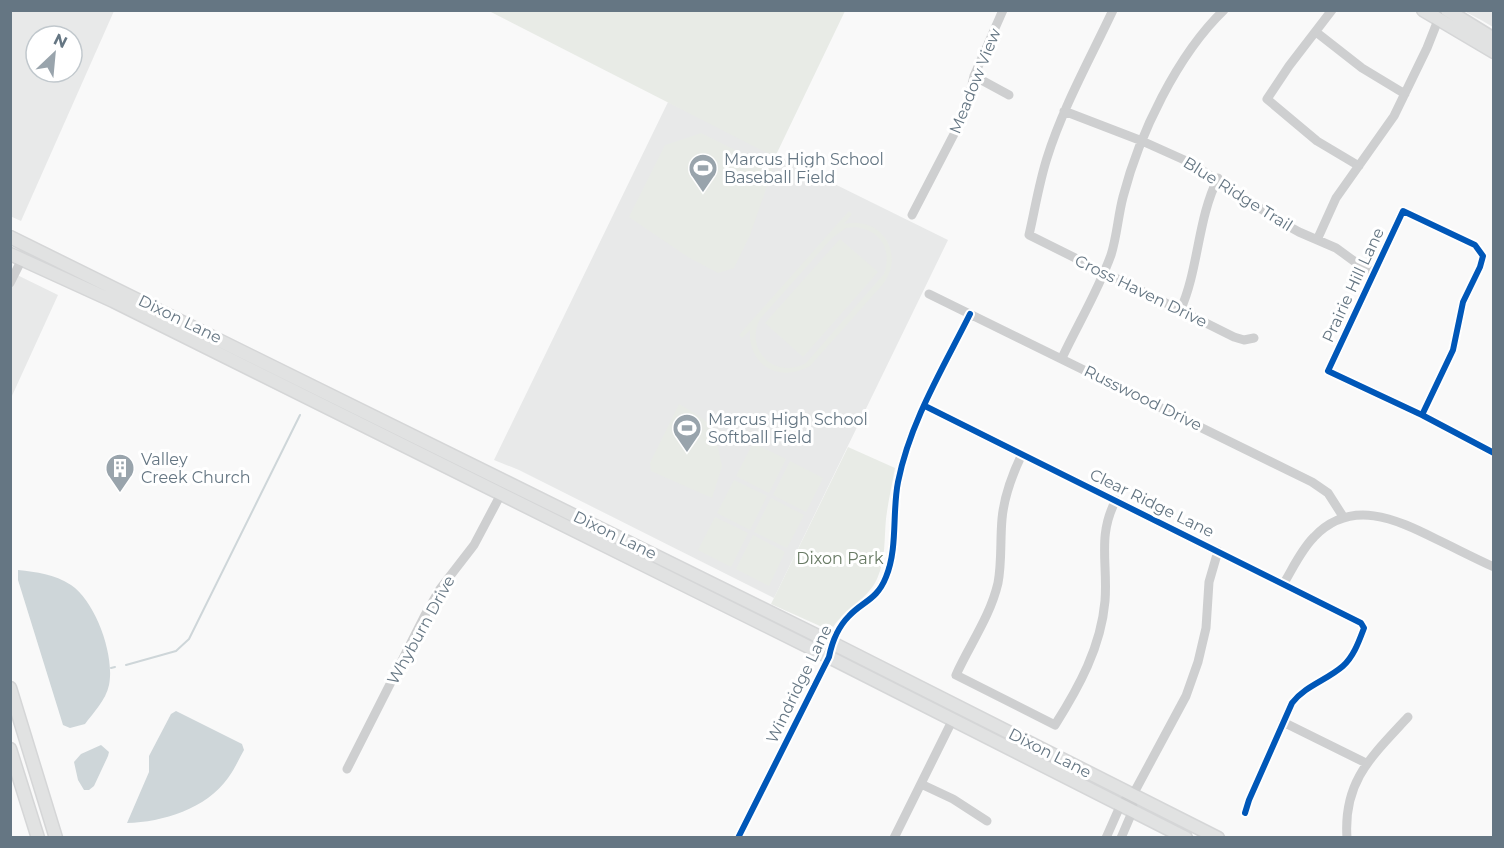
<svg xmlns="http://www.w3.org/2000/svg" width="1504" height="848" font-family="Montserrat,sans-serif">
<style>
.built{fill:#e8e9e9;fill-rule:evenodd}
.green{fill:#e8ebe6;fill-rule:evenodd}
.water{fill:#ced6d9}
.lines{fill:none;stroke-linecap:round;stroke-linejoin:round}
.stream{stroke:#ced6d9;stroke-width:2}
.major-casing{stroke:#d5d6d7;stroke-width:15}
.minor{stroke:#cecfd0;stroke-width:9}
.major{stroke:#e1e2e2;stroke-width:12}
.cycleway-casing{stroke:#fff;stroke-width:10}
.cycleway{stroke:#0057b8;stroke-width:6}
.labels{text-anchor:middle;dominant-baseline:central;stroke-width:6;stroke-linejoin:round;paint-order:stroke}
.street-label{font-size:16px;fill:#657683;stroke:#fff}
.poi-label{font-size:16px;fill:#657683;stroke:#fff;text-anchor:start}
.park-label{font-size:16px;fill:#687a64;stroke:#fff}
</style>
<rect width="100%" height="100%" fill="#f9f9f9"/>
<path class="built" d="M 10,11 L 114,11 L 21,221 L 10,216 ZM 36,36 L 72,36 L 72,72 L 36,72 Z
M 1464,11 L 1493,11 L 1493,27 L 1481,20 Z
M 668,102 L 948,240 L 774,598 L 519,470 L 494,460 Z
M 11,272 L 58,295 L 11,398 Z"/>
<path class="green" d="M 489,11 L 845,11 L 775,157 Z
M 701,133 L 773,169 L 750,235 L 734,268 L 718,273 L 688,257 L 629,217 L 665,145 Z
M 849,211 L 852,214 L 844,224 C 881,215 906,254 883,284 L 810,366 C 779,383 748,366 750,330 L 742,338 L 739,335 ZM 856,227 C 882,231 892,250 884,274 L 806,363 C 775,380 744,350 760,319 L 832,238 L 846,228 Z
M 840,239 L 878,272 L 803,357 L 765,323 Z
M 679,404 L 696,414 L 713,427 L 722,466 L 712,498 L 651,471 L 650,463 Z
M 753,443 L 786,459 L 769,493 L 736,476 Z
M 848,447 L 895,468 C 892,485 888,502 886,519 C 884,539 886,559 877,579 C 867,601 842,609 831,631 L 771,604 Z
M 790,461 L 823,478 L 806,512 L 773,495 Z
M 734,480 L 767,496 L 750,530 L 717,513 Z
M 771,498 L 804,515 L 787,548 L 754,532 Z
M 715,517 L 748,533 L 731,567 L 698,550 Z
M 753,535 L 785,552 L 769,586 L 736,569 Z"/>
<path class="water" d="M 18,570 C 37,572 54,574 71,585 C 96,602 115,656 109,685 C 106,700 93,713 85,724 L 70,728 L 63,725 L 18,580 Z
M 176,711 L 242,744 L 244,750 C 239,759 234,770 228,778 C 206,809 163,822 127,823 L 149,772 L 149,756 L 171,714 Z
M 101,745 L 109,752 L 108,756 L 94,786 L 89,790 L 84,790 L 78,780 L 74,762 L 81,754 Z"/>
<g class="lines">
<path class="stream" d="M 126,665 L 176,651 L 189,639 L 300,415
M 111,668 L 115,667"/>
<g class="major-casing">
<path id="major" d="M 1423,10 L 1494,52
M 1447,10 L 1494,39
M 10,237 L 832,643 L 1218,838
M 10,254 L 113,301 L 829,657 L 1186,838
M 10,688 L 56,838
M 10,749 L 38,838"/>
</g>
<path class="minor" d="M 1113,10 C 1090,59 1063,107 1047,158 C 1039,183 1035,209 1029,235 L 1234,337 L 1244,340 L 1254,338
M 1332,10 L 1289,66 L 1267,99 L 1317,141 L 1359,166
M 1316,32 L 1362,68 L 1405,94
M 974,76 L 1009,95
M 1064,111 L 1142,141 L 1191,163 L 1281,222 L 1299,232 L 1336,248 L 1358,264 L 1374,272
M 912,215 L 966,111 L 974,76 L 1003,10
M 1317,240 L 1336,198 L 1394,116 L 1427,48 L 1442,10
M 10,283 L 22,259
M 929,294 L 1312,482 L 1328,493 L 1344,518
M 1180,311 C 1199,269 1197,220 1218,178
M 1062,358 C 1078,324 1098,291 1111,255 C 1117,236 1118,216 1123,197 C 1139,135 1177,55 1224,10
M 925,406 L 1361,623 L 1364,628 C 1359,641 1354,656 1343,666 C 1327,680 1305,686 1292,703 L 1249,800 L 1245,813
M 1422,415 L 1453,350 L 1463,302 L 1480,267 L 1483,256 L 1475,245 L 1403,211 L 1328,371 L 1422,415 L 1494,453
M 1022,454 C 1012,475 1004,496 1002,519 C 1000,541 1002,562 998,583 C 990,617 970,644 956,675 L 1055,725 C 1079,687 1101,647 1105,601 C 1108,564 1097,535 1116,500
M 1284,583 C 1293,568 1301,550 1314,537 C 1351,498 1396,519 1436,539 C 1455,548 1474,558 1494,567
M 1283,722 L 1366,763
M 347,769 L 425,615 L 440,589 L 474,545 L 501,494
M 921,784 L 953,799 L 987,821
M 738,838 L 829,657 C 832,642 838,627 849,616 C 863,601 877,600 886,577 C 898,548 892,512 898,482 C 910,422 943,368 970,314
M 894,838 L 953,719
M 1106,838 L 1121,804 L 1136,789 L 1186,696 L 1198,662 L 1206,628 L 1209,582 L 1218,551
M 1121,838 L 1133,810 L 1132,795
M 1347,838 C 1343,781 1372,756 1408,717"/>
<use href="#major" class="major"/>
<g class="cycleway-casing">
<path id="cycleway" d="M 925,406 L 1361,623 L 1364,628 C 1359,641 1354,656 1343,666 C 1327,680 1305,686 1292,703 L 1249,800 L 1245,813
M 1422,415 L 1453,350 L 1463,302 L 1480,267 L 1483,256 L 1475,245 L 1403,211 L 1328,371 L 1422,415 L 1494,453
M 738,838 L 829,657 C 832,642 838,627 849,616 C 863,601 877,600 886,577 C 898,548 892,512 898,482 C 910,422 943,368 970,314"/>
</g>
<use href="#cycleway" class="cycleway"/>
</g>
<defs>
<g id="stadium-pin" transform="scale(1.5)"><path d="M0 17L-7.5 6A9.5 9.5 0 1 1 7.5 6Z" fill="#99a4ac" stroke="#fff"/><path d="M0-5a6.5 5 0 1 0 0 10a6.5 5 0 1 0 0-10ZM-3.5-1.8h7v3.6h-7Z" fill="#fff"/></g>
<g id="building-pin" transform="scale(1.5)"><path d="M0 17L-7.5 6A9.5 9.5 0 1 1 7.5 6Z" fill="#99a4ac" stroke="#fff"/><path d="M-4-6H4V6H1V3H-1V6H-4ZM-2.5-4.3h1.7v1.8h-1.7ZM.8-4.3h1.7v1.8H.8ZM-2.5-1h1.7V.8h-1.7ZM.8-1h1.7V.8H.8Z" fill="#fff"/></g>
</defs>
<g fill-rule="evenodd">
<use href="#stadium-pin" x="703" y="168"/>
<use href="#stadium-pin" x="687" y="428"/>
<use href="#building-pin" x="120" y="468"/>
</g>
<g class="labels">
<g class="street-label">
<text transform="translate(975 81) rotate(-68)">Meadow View</text>
<text transform="translate(1238 194) rotate(32)">Blue Ridge Trail</text>
<text transform="translate(1353 285) rotate(-65)">Prairie Hill Lane</text>
<text transform="translate(1141 291) rotate(26)">Cross Haven Drive</text>
<text transform="translate(180 319) rotate(26)">Dixon Lane</text>
<text transform="translate(1143 398) rotate(26)">Russwood Drive</text>
<text transform="translate(1152 503) rotate(26)">Clear Ridge Lane</text>
<text transform="translate(615 535) rotate(26)">Dixon Lane</text>
<text transform="translate(421 630) rotate(-61)">Whyburn Drive</text>
<text transform="translate(799 684) rotate(-64)">Windridge Lane</text>
<text transform="translate(1050 753) rotate(27)">Dixon Lane</text>
</g>
<g class="poi-label">
<text x="724" y="159">Marcus High School<tspan x="724" dy="18">Baseball Field</tspan></text>
<text x="708" y="419">Marcus High School<tspan x="708" dy="18">Softball Field</tspan></text>
<text x="141" y="459">Valley<tspan x="141" dy="18">Creek Church</tspan></text>
</g>
<g class="park-label">
<text x="840" y="558">Dixon Park</text>
</g>
</g>
<rect width="1504" height="848" fill="none" stroke="#657683" stroke-width="24"/>
<g transform="translate(54 54) rotate(26)"><circle r="28" fill="#ffffff" stroke="#c1c8cd" stroke-width="1.5"/>
<path d="M0-4.5L10 22L0 15L-10 22Z" fill="#99a4ac"/>
<text y="-9" font-size="16" font-weight="bold" text-anchor="middle" fill="#657683">N</text>
</g>
</svg>
